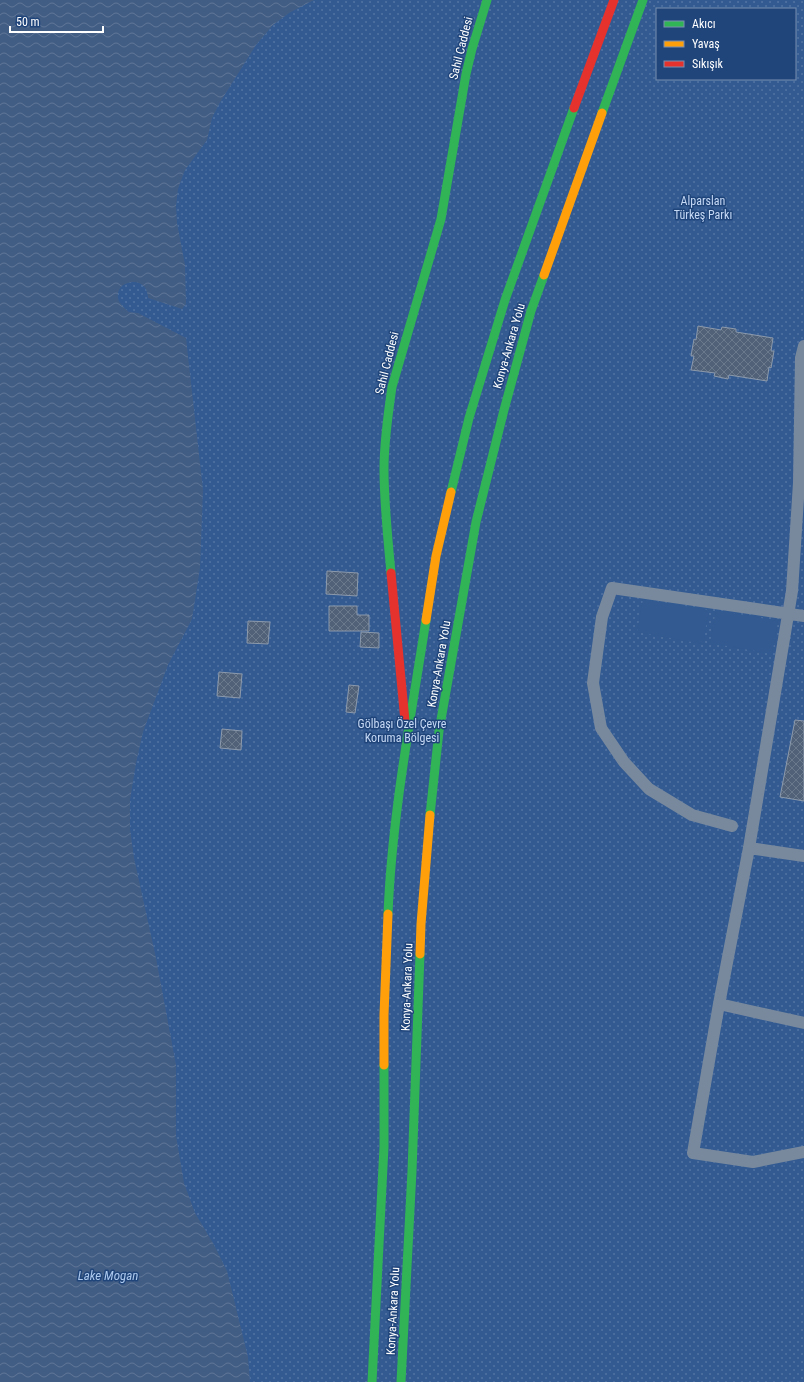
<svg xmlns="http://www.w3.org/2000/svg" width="804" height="1382" font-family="'Roboto Condensed',sans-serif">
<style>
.park{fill:url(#park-dots);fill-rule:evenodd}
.pitch{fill:#335b92}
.water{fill:url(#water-waves)}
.building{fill:url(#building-cross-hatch);stroke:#8d9aac}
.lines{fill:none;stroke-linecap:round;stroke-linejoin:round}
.street{stroke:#79899d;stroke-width:12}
.fast{stroke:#30b455;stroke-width:9}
.slow{stroke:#ff9f0a;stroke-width:9}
.jam{stroke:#e5322d;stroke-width:9}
.labels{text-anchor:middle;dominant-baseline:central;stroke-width:3;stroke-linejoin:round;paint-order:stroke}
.street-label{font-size:12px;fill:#fff;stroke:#20457b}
.park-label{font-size:12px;fill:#c6d9f5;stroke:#20457b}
.water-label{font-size:13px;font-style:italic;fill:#adc9ee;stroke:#20457b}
</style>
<defs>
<pattern id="park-dots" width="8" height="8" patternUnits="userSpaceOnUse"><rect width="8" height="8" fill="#335b92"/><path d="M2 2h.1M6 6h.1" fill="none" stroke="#5274a2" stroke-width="1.8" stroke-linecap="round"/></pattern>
<pattern id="water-waves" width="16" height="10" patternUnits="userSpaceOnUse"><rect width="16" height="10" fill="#425d84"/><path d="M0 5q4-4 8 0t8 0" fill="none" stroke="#5e7596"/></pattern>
<pattern id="building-cross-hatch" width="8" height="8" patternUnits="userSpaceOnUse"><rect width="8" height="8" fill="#506178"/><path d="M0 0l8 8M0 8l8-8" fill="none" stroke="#6a798c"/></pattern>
</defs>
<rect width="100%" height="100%" fill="#354966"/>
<path class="park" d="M 0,0 L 804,0 L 804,1382 L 0,1382 ZM 657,9 L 795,9 L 795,79 L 657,79 Z"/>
<path class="pitch" d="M 643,599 L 709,610 L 703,644 L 637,632 Z
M 716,610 L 778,621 L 772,654 L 710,643 Z"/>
<path class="water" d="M 0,0 L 314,0 L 289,13 L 273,25 L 256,45 L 219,104 L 212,118 L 207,140 L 185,170 L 178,189 L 176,206 L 177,223 L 185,265 L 186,304 L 182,309 L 148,298 C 148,295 147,292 146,289 C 139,276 115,282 118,298 C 119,304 125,308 129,312 L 138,313 L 186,338 L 203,490 L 200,568 L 192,619 L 168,665 L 143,732 L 136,763 L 130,800 L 130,829 L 134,858 L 156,958 L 176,1065 L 176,1136 L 184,1183 L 195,1213 L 213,1243 L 227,1271 L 248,1357 L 250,1382 L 0,1382 Z"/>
<path class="building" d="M 698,326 L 721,330 L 722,327 L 736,329 L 736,332 L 773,338 L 771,351 L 774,351 L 771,368 L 769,367 L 767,381 L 729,375 L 728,379 L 714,376 L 715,373 L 691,370 L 694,356 L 691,356 L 694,339 L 696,340 Z
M 327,571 L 358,573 L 357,596 L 326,594 Z
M 329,606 L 357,606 L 357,615 L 369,615 L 369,631 L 329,631 Z
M 248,621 L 270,622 L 268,644 L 247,643 Z
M 361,632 L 379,633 L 379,648 L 360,647 Z
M 219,672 L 242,674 L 240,698 L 217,696 Z
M 349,685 L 359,686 L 355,713 L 346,712 Z
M 795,720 L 804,721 L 804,801 L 780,797 Z
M 222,729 L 242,731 L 241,750 L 220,748 Z"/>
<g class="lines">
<path class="street" d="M 804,346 L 801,358 L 799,483 L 792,591 L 749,848 L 719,1004 L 693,1153 L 753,1162 L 804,1152
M 732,826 L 692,815 L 649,789 L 624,762 L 601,728 L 593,683 L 602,617 L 612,588 L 804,616
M 749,848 L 804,856
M 719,1004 L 804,1023"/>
<path class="fast" d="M 602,113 L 643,0
M 451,492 L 469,418 L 505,300 L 574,108
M 391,573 C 388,539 384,504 384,469 C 384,442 388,414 392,387 L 441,219 L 466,74 L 472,49 L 487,0
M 430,815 L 439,731 L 476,522 L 504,410 L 531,311 L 544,275
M 388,914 C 392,815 411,717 426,620
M 372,1382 L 384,1147 L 384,1065
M 401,1382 L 412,1171 L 420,954"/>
<path class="slow" d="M 544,275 L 602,113
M 426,620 L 436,556 L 451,492
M 420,954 L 421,924 L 430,815
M 384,1065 L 384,1015 L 388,914"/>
<path class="jam" d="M 574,108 L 614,0
M 391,573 L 405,721"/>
</g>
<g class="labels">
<g class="street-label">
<text transform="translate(461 48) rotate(-76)">Sahil Caddesi</text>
<text transform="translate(509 346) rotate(-74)">Konya-Ankara Yolu</text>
<text transform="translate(387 363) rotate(-76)">Sahil Caddesi</text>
<text transform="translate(439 664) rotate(-80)">Konya-Ankara Yolu</text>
<text transform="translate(407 987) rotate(-88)">Konya-Ankara Yolu</text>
<text transform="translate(393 1311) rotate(-87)">Konya-Ankara Yolu</text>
</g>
<g class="park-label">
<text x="703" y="201">Alparslan<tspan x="703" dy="14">Türkeş Parkı</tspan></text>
<text x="402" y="724">Gölbaşı Özel Çevre<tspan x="402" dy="14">Koruma Bölgesi</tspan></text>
</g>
<g class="water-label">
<text x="108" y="1275">Lake Mogan</text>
</g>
</g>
<rect x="656" y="8" width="140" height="72" fill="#20457b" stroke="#798fb0"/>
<rect x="664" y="21" width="20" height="6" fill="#30b455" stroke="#798fb0"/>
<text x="692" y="28" font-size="12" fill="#ffffff">Akıcı</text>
<rect x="664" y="41" width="20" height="6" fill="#ff9f0a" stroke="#798fb0"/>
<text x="692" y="48" font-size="12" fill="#ffffff">Yavaş</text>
<rect x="664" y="61" width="20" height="6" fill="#e5322d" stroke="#798fb0"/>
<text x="692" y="68" font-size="12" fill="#ffffff">Sıkışık</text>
<path d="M10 26v6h93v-6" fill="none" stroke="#ffffff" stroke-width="2"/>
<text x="16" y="26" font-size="12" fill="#ffffff" stroke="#20457b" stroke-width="3" paint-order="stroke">50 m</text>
</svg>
